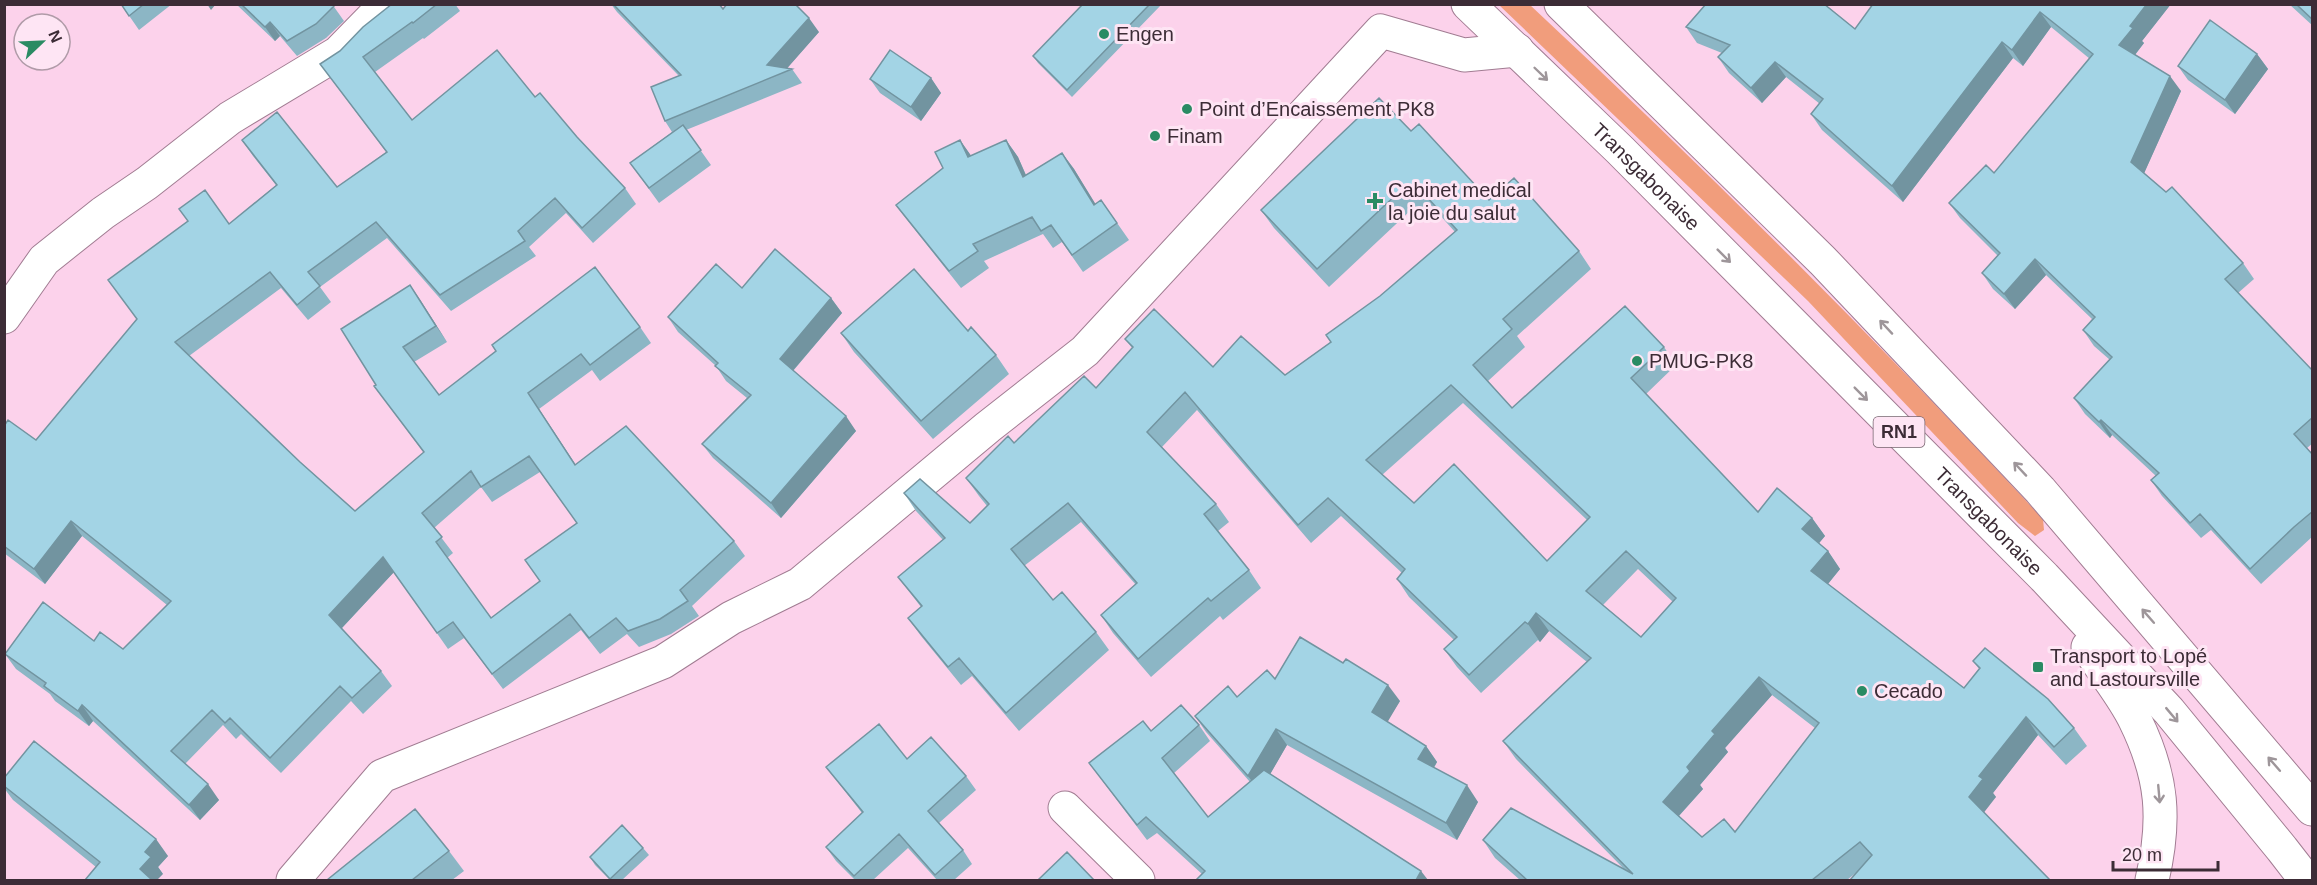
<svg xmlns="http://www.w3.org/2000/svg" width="2317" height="885" font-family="Arial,sans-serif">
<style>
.green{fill:#f19d7c}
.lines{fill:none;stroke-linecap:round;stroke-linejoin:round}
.street-casing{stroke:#a17c92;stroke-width:35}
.highway-casing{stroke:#a17c92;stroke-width:35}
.street{stroke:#fff;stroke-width:33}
.highway{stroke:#fff;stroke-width:33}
.wall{fill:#8cb6c5;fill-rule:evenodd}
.shaded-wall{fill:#7294a0}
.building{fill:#a3d4e5;stroke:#7294a0;stroke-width:1.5;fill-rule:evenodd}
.oneway{stroke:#9e969a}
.poi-dot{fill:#2a8b63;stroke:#fee5f4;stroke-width:2}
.labels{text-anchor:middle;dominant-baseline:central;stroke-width:6;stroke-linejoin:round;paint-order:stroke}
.shield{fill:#fee5f4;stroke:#76646f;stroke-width:1.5}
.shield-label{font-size:18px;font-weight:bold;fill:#3c2c36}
.poi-label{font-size:20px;fill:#3c2c36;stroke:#fee5f4;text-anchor:start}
.street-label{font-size:20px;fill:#3c2c36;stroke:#fee5f4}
</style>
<rect width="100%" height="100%" fill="#fcd2eb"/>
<path class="green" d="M 1499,5 L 1530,5 C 1707,170 1878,341 2043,519 L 2044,530 L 2035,536 L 2018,523 L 1808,301 Z"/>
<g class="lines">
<g class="street-casing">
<path id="street" d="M 4,317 L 44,260 L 103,213 L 147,183 L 230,118 L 338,53 L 386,4
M 1065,808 L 1138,880
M 293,880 L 382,776 L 663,662 L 731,618 L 800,584 L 988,427 L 1085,351 L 1381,31 L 1464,55 L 1517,50"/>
</g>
<g class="highway-casing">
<g id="highway">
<path id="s1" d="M 1468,4 L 1620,150 L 2044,577 L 2169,711 L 2282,849 L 2306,880"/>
<path d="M 1561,4 L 1823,261 L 2040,490 L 2312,809"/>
<path d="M 2088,647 C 2103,672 2123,695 2135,720 C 2163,777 2166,820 2152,880"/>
</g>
</g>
<use href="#street" class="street"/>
<use href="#highway" class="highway"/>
</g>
<path class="wall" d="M 121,4 L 172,4 L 139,30 Z
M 236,4 L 332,4 L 344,21 L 326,38 L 297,56 L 280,36 L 275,41 Z
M 392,4 L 455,4 L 460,11 L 424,39 L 423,38 L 375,72 L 412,120 L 535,97 L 577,137 L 625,188 L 636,204 L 593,243 L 566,213 L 529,247 L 536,256 L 451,311 L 387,238 L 320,287 L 331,302 L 308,320 L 281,288 L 189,356 L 300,462 L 355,511 L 424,453 L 374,386 L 376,385 L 410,285 L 447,342 L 414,362 L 439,395 L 640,327 L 651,343 L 600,381 L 592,370 L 539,409 L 576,465 L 734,541 L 745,556 L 692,606 L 699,616 L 671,634 L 639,647 L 627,634 L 600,654 L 581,630 L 503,689 L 464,638 L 448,649 L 394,572 L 342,628 L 381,671 L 392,686 L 363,714 L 351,701 L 281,773 L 241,734 L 236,739 L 223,725 L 185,764 L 219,800 L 200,820 L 93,721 L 89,726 L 55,701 L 50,694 L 16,669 L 5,654 L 94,641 L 123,649 L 167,605 L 82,536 L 45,584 L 4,553 L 4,426 L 36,440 L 229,224 L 276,185 L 253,156 L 242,140 L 337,187 L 386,152 L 320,64 L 340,51 ZM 540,472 L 577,523 L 540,581 L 491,618 L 447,558 L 453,553 L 434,528 L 481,487 L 492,502 Z
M 611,4 L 719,4 L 723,9 L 819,32 L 787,68 L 792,69 L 802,83 L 686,130 L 711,165 L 659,203 L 630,163 L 672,132 L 665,121 L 679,76 L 617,12 Z
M 1083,4 L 1162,4 L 1072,97 L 1038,63 L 1033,56 Z
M 1706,4 L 1828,4 L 1827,6 L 1855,29 L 1873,4 L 2171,4 L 2142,41 L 2144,43 L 2135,55 L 2181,91 L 2144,173 L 2243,263 L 2254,279 L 2238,293 L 2313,371 L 2313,443 L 2307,448 L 2313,455 L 2313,536 L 2261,584 L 2211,530 L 2201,538 L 2162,496 L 2151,480 L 2156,476 L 2112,435 L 2110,438 L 2085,414 L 2074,398 L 2110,360 L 2094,346 L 2083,330 L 2092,319 L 2046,275 L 2015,309 L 1993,289 L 1982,273 L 1998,256 L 1960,218 L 1949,203 L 1994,173 L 2090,59 L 2051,27 L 2023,66 L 2013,58 L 1903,202 L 1822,130 L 1811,114 L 1820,104 L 1786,77 L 1762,103 L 1729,73 L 1718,57 L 1722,53 L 1697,43 L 1686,27 Z
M 2289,4 L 2313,4 L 2313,26 Z
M 2257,54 L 2268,69 L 2235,114 L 2188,80 L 2178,66 Z
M 931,78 L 941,93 L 921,121 L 880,93 L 870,79 Z
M 1411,131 L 1489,200 L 1579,251 L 1591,269 L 1517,336 L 1525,347 L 1488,381 L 1512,408 L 1664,347 L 1676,365 L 1646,394 L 1758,512 L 1812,518 L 1825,536 L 1819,543 L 1828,551 L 1840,569 L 1828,584 L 1964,688 L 1979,669 L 1973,661 L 2074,728 L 2087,746 L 2066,765 L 2038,735 L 1993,793 L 1996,797 L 1857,872 L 1847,880 L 1520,880 L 1495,858 L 1483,840 L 1623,868 L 1516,759 L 1503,741 L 1587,662 L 1549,631 L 1540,642 L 1538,640 L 1481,693 L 1457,667 L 1444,649 L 1454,640 L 1409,597 L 1397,579 L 1402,573 L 1341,516 L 1311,543 L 1197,410 L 1162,447 L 1216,504 L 1229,522 L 1218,531 L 1249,570 L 1261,588 L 1223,620 L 1220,616 L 1151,677 L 1113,633 L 1101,615 L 1136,585 L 1081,522 L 1024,566 L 1053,600 L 1096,632 L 1109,650 L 1019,731 L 972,676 L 961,685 L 921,636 L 908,618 L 921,607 L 898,577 L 943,540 L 916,511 L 904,493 L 970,523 L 987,506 L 979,496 L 966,478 L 1014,443 L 1096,388 L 1132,348 L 1125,339 L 1213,367 L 1285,375 L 1331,342 L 1380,296 L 1455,232 L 1429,203 L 1416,215 L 1411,210 L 1329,287 L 1274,228 L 1261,210 ZM 1463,403 L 1587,520 L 1547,561 L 1414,503 L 1382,475 ZM 1638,569 L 1673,602 L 1641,637 L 1603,605 ZM 1772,695 L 1815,728 L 1735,832 L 1702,837 L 1679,816 L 1703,789 L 1700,785 L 1728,752 L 1725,748 Z
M 960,140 L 971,156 L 1006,140 L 1018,157 L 1026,175 L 1062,153 L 1074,169 L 1095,204 L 1101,200 L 1129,240 L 1083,272 L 1062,242 L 1053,248 L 1043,234 L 984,261 L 989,268 L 961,288 L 908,221 L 896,205 L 943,168 Z
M 742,288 L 831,298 L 842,313 L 793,371 L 856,431 L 781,518 L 713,458 L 702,444 L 747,398 L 726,381 L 716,366 L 678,332 L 668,317 Z
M 968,331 L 996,355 L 1009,374 L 933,439 L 854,352 L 841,333 Z
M 1275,679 L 1400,701 L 1387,721 L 1426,746 L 1437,762 L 1434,768 L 1478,802 L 1457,840 L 1287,745 L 1270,774 L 1421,871 L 1202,874 L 1157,833 L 1147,840 L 1089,763 L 1151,731 L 1199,725 L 1210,741 L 1174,773 L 1208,817 L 1250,782 L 1206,732 L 1195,716 Z
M 826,767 L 966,776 L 976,790 L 939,823 L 963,850 L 972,864 L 954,880 L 937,880 L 908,848 L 873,880 L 855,880 L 836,861 L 826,847 L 862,813 Z
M 4,778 L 168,856 L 158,867 L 163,874 L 96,867 L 13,800 L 4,788 Z
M 643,848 L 649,855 L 622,880 L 610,880 L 595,865 L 590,857 Z
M 449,851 L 464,871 L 452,880 L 327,880 Z"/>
<path class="shaded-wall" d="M 207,4 L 216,4 L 211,10 Z
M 2147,4 L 2171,4 L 2142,41 L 2144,43 L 2130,61 L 2119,45 L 2130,26 Z
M 2040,12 L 2051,27 L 2023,66 L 2012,50 Z
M 809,18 L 819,32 L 783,73 L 767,65 Z
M 270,22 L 280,36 L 275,41 L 265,27 Z
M 2002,42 L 2013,58 L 1903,202 L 1892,186 Z
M 2257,54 L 2268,69 L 2235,114 L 2225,100 Z
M 1775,62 L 1786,77 L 1762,103 L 1751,88 Z
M 2170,76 L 2181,91 L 2142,178 L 2131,162 Z
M 931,78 L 941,93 L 921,121 L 911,107 Z
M 960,140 L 972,157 L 968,157 Z
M 1006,140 L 1018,157 L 1034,194 L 1023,177 Z
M 1062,153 L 1074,169 L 1106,221 L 1094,205 Z
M 2035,259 L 2046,275 L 2015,309 L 2004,294 Z
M 410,285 L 421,301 L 447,342 L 436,326 Z
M 831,298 L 842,313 L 790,374 L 780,359 Z
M 528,393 L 539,409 L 586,481 L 575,465 Z
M 846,416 L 856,431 L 781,518 L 771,503 Z
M 2101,420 L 2112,435 L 2110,438 L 2099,422 Z
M 1812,518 L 1825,536 L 1815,548 L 1802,529 Z
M 71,521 L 82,536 L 45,584 L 34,569 Z
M 1828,551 L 1840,569 L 1823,590 L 1811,571 Z
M 383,557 L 394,572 L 340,630 L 329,615 Z
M 1536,613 L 1549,631 L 1540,642 L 1528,624 Z
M 1759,677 L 1772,695 L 1725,748 L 1728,752 L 1700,785 L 1703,789 L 1675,820 L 1663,802 L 1712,731 Z
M 1388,685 L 1400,701 L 1384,728 L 1372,712 Z
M 82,705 L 93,721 L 89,726 L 78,711 Z
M 2026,717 L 2038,735 L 1993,793 L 1996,797 L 1982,815 L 1969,797 L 1979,776 Z
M 1276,729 L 1287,745 L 1260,792 L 1248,776 Z
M 1426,746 L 1437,762 L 1429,775 L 1418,759 Z
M 208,784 L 219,800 L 200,820 L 189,805 Z
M 1467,785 L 1478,802 L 1457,840 L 1446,823 Z
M 156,839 L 168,856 L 158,867 L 163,874 L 157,880 L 148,880 L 140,869 L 145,852 Z
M 1421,871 L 1428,880 L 1416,880 Z"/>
<path class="building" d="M 121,4 L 144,4 L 129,16 Z
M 241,4 L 332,4 L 334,6 L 316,24 L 287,41 L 270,22 L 265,27 Z
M 392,4 L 437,4 L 413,23 L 412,22 L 363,57 L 412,120 L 497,50 L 535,97 L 540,93 L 577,137 L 625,188 L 582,228 L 555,198 L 518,231 L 525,241 L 440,295 L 376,222 L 308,272 L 320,286 L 297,305 L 270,272 L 175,342 L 300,462 L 355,511 L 424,452 L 374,386 L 376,385 L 341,329 L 410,285 L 436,326 L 403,347 L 439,395 L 496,351 L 492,345 L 595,267 L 640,327 L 590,365 L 581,354 L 528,393 L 575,465 L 626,426 L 734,541 L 680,590 L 688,601 L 660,619 L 628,631 L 616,618 L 589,638 L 570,614 L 492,674 L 453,622 L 437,633 L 383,557 L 329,615 L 381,671 L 352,698 L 340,686 L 270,758 L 230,718 L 225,723 L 212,710 L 171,751 L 208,784 L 189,805 L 82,705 L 78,711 L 44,686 L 46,683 L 5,654 L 43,602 L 94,641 L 100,632 L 123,649 L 171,601 L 71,521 L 34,569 L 4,546 L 4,426 L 8,420 L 36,440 L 137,319 L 108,280 L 188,221 L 179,209 L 205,190 L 229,224 L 277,185 L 242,140 L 277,112 L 337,187 L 387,152 L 320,64 L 340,51 L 363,27 ZM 529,456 L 577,523 L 525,560 L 540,581 L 491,618 L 436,542 L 442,537 L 422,513 L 471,471 L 481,487 Z
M 613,4 L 719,4 L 723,9 L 727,4 L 795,4 L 809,18 L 767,65 L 792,69 L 665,121 L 651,87 L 681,75 Z
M 1083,4 L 1150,4 L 1067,90 L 1033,56 Z
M 1706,4 L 1824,4 L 1855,29 L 1873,4 L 2147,4 L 2130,26 L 2133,28 L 2119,45 L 2170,76 L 2131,162 L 2166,192 L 2172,187 L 2243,263 L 2225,279 L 2313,371 L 2313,417 L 2294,434 L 2313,455 L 2313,511 L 2294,527 L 2250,569 L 2200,514 L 2190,523 L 2151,480 L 2159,473 L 2101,420 L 2099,422 L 2074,398 L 2112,357 L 2083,330 L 2095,317 L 2035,259 L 2004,294 L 1982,273 L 2000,253 L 1949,203 L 1986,165 L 1994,173 L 2093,54 L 2040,12 L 2012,50 L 2002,42 L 1892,186 L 1811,114 L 1823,99 L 1775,62 L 1751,88 L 1718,57 L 1730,45 L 1686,27 Z
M 2296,4 L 2313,4 L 2313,20 Z
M 2210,20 L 2257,54 L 2225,100 L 2178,66 Z
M 890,50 L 931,78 L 911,107 L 870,79 Z
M 1379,98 L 1411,131 L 1419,124 L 1489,200 L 1514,178 L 1579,251 L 1503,319 L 1512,329 L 1473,365 L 1512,408 L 1625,306 L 1664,347 L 1631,378 L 1758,512 L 1777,488 L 1812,518 L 1802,529 L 1828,551 L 1811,571 L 1964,688 L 1980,668 L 1973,661 L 1985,648 L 2048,699 L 2074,728 L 2054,747 L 2026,717 L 1979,776 L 1983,779 L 1969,797 L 2050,880 L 1850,880 L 1872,855 L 1860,842 L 1812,880 L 1527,880 L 1483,840 L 1511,808 L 1633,874 L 1503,741 L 1591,658 L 1536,613 L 1528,624 L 1525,622 L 1469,675 L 1444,649 L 1457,637 L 1397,579 L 1405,569 L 1328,498 L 1298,525 L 1185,392 L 1147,432 L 1216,504 L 1204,514 L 1249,570 L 1211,601 L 1208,598 L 1138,659 L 1101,615 L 1137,583 L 1068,503 L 1011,549 L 1053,600 L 1062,592 L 1096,632 L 1006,713 L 959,658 L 948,667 L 908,618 L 922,606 L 898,577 L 945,538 L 904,493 L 920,479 L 970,523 L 989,504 L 966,478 L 1008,436 L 1014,443 L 1084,376 L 1096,388 L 1133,347 L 1125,339 L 1154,309 L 1213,367 L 1241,336 L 1285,375 L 1331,342 L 1326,335 L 1380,296 L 1457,230 L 1416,185 L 1404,197 L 1399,192 L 1317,269 L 1261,210 ZM 1451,385 L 1590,517 L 1547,561 L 1454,464 L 1414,503 L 1366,460 ZM 1626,551 L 1676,598 L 1641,637 L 1586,591 ZM 1759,677 L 1819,723 L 1735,832 L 1724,819 L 1702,837 L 1663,802 L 1690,771 L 1687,767 L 1715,734 L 1712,731 Z
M 683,125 L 701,150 L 649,188 L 630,163 Z
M 960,140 L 968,157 L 1006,140 L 1023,177 L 1062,153 L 1094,205 L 1101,200 L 1117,223 L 1072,255 L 1051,225 L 1041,231 L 1032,217 L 973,244 L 978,251 L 949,271 L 896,205 L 943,168 L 935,152 Z
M 775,249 L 831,298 L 780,359 L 846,416 L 771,503 L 702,444 L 751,395 L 715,366 L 718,363 L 668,317 L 716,264 L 742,288 Z
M 914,269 L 968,331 L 971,327 L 996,355 L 921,421 L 841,333 Z
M 1300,637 L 1343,663 L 1346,659 L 1388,685 L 1372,712 L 1426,746 L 1418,759 L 1467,785 L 1446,823 L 1276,729 L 1248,776 L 1195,716 L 1228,686 L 1237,697 L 1267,670 L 1275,679 Z
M 1181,705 L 1199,725 L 1162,758 L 1208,817 L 1264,770 L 1421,871 L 1416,880 L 1196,880 L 1205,871 L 1146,817 L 1137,825 L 1089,763 L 1143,721 L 1151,731 Z
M 879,724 L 907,759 L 931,737 L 966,776 L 928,811 L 963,850 L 935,875 L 899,834 L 854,876 L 826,847 L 863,812 L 826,767 Z
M 34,741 L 156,839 L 145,852 L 151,857 L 140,869 L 152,880 L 85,880 L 100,862 L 4,786 L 4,778 Z
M 415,809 L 449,851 L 412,880 L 327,880 Z
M 622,825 L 643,848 L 610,879 L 590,857 Z
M 1067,852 L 1094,880 L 1038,880 Z"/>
<defs><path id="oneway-shaft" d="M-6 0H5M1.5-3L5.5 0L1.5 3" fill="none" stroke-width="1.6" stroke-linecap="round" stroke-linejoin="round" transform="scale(1.5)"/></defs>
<g class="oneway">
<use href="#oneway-shaft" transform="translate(1541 74) rotate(44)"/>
<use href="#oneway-shaft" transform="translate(1724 256) rotate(45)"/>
<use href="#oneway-shaft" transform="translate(1886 327) rotate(-133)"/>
<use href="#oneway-shaft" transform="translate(1861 394) rotate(45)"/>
<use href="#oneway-shaft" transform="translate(2020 469) rotate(-133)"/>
<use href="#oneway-shaft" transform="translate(2148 616) rotate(-131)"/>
<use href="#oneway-shaft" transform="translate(2172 715) rotate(50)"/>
<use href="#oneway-shaft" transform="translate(2274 764) rotate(-131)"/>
<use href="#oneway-shaft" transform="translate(2159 794) rotate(85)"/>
</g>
<g class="poi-dot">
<circle cx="1104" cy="34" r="6"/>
<circle cx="1187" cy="109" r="6"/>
<circle cx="1155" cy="136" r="6"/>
<path d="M1372 192h6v6h6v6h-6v6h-6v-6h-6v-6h6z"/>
<circle cx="1637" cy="361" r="6"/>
<rect x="2032" y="661" width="12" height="12" rx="3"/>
<circle cx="1862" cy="691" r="6"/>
</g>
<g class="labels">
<rect class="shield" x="1873.5" y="417" width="51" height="30" rx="4.5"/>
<g class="shield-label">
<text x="1899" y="432">RN1</text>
</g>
<g class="poi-label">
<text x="1116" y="34">Engen</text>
<text x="1199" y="109">Point d’Encaissement PK8</text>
<text x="1167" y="136">Finam</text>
<text x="1388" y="190">Cabinet medical<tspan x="1388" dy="23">la joie du salut</tspan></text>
<text x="1649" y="361">PMUG-PK8</text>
<text x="2050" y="656">Transport to Lopé<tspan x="2050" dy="23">and Lastoursville</tspan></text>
<text x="1874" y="691">Cecado</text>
</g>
<g class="street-label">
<text stroke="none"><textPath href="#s1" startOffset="248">Transgabonaise</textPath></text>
<text stroke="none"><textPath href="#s1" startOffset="734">Transgabonaise</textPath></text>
</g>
</g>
<rect width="2317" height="885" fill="none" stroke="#3c2c36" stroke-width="12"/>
<g transform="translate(42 42) rotate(67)"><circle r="28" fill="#fee5f4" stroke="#b09ba8" stroke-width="1.5"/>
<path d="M0-4.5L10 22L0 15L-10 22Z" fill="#2a8b63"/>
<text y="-9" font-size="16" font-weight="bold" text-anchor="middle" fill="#3c2c36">N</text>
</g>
<path d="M2113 861v9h105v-9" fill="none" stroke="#3c2c36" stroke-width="3"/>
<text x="2122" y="861" font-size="18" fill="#3c2c36" stroke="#fee5f4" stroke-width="4.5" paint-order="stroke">20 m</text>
</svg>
